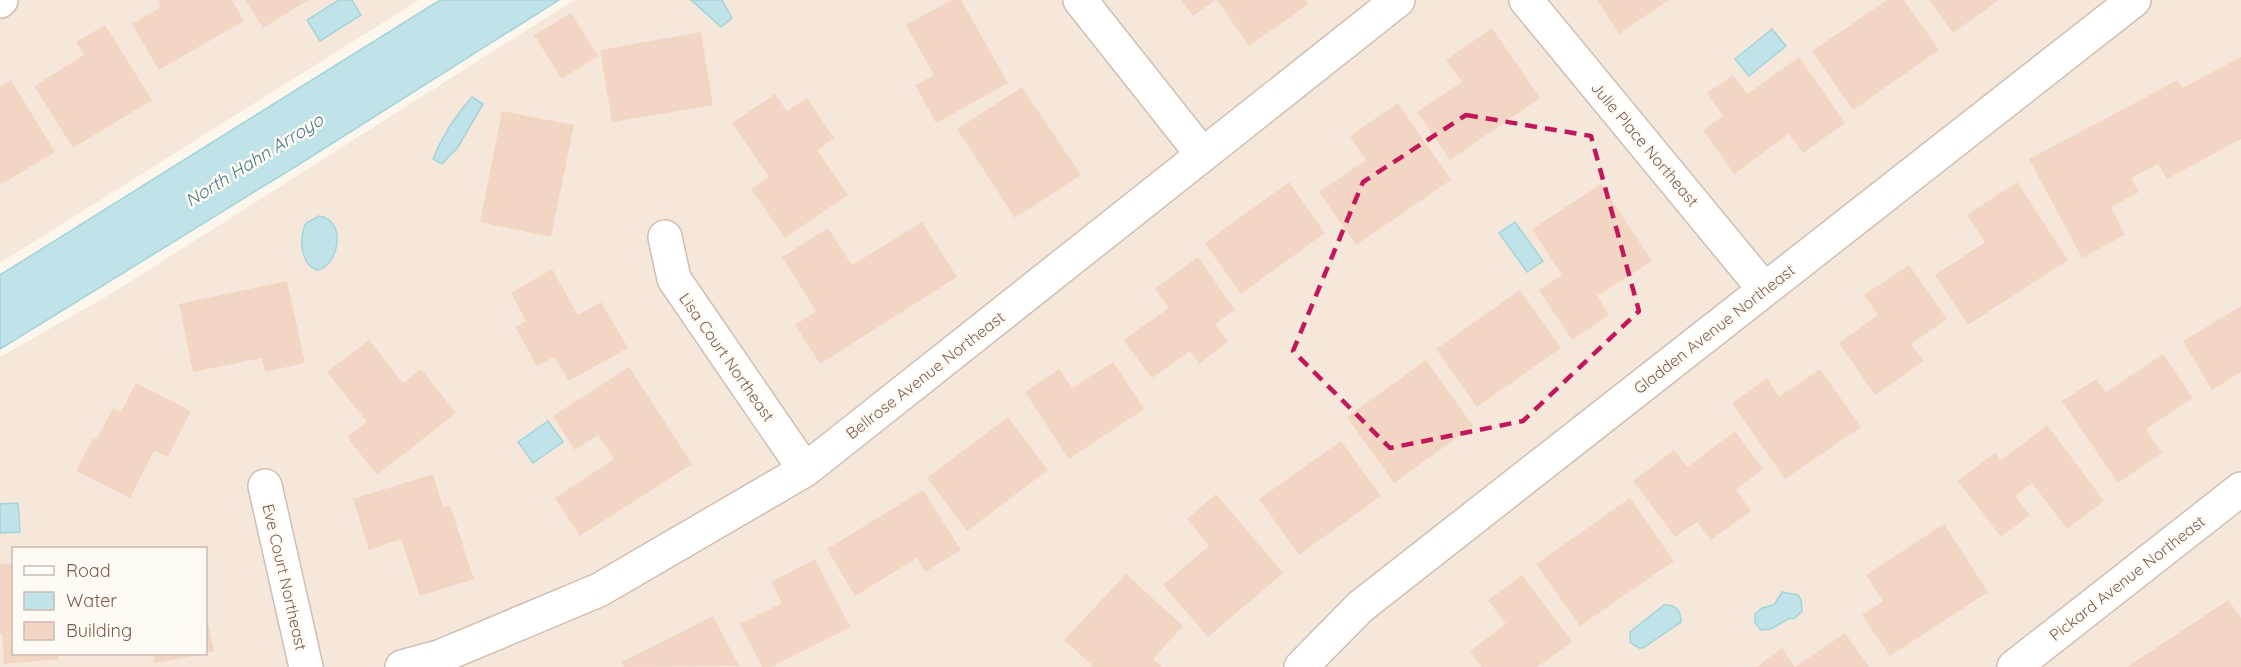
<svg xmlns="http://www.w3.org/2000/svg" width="2241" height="667" font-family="Quicksand,sans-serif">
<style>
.residential{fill:#f5e8da;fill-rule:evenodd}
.water{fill:#bfe3e8;stroke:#a5d3da;stroke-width:1.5}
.building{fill:#f3d5c3}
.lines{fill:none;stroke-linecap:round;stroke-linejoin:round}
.street-casing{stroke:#d1beb0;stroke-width:36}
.street{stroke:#fff;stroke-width:33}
.marked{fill:none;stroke:#c2185b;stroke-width:4.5;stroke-dasharray:12 8;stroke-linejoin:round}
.labels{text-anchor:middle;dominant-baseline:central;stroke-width:5;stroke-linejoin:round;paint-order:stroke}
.street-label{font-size:16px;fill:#7a5c4d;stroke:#fffaf3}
.water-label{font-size:18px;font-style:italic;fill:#437c86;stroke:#fffaf3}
</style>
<rect width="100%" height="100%" fill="#fdf6ec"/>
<path class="residential" d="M 0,0 L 419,0 L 0,263 Z
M 574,0 L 2241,0 L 2241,667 L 0,667 L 0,357 L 109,295 ZM 14,548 L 206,548 L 206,654 L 14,654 Z"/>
<path class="water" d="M 339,0 L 352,0 L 361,15 L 320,41 L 307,20 Z
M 440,0 L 559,0 L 298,165 L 0,349 L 0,275 Z
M 691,0 L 722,0 L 732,18 L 721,27 Z
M 1772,29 L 1786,46 L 1749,76 L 1735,59 Z
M 472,97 L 483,104 L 458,147 L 442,164 L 433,159 C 442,136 456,115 472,97 Z
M 319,216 C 349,221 337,268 317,270 C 300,265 299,236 306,223 Z
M 1515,222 L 1543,261 L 1527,272 L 1499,233 Z
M 548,421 L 563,442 L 533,463 L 518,442 Z
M 18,503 L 20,532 L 0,533 L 0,504 Z
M 1782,592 L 1798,595 L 1801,600 L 1802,611 L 1794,619 L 1790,618 L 1771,629 L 1761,630 L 1755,623 L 1755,614 L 1762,608 L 1774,605 Z
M 1664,605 C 1676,604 1681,611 1681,622 L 1643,648 L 1639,648 L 1630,642 L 1630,632 Z"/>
<path class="building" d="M 161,0 L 232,0 L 244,21 L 159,70 L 132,24 L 161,7 L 158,2 Z
M 245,0 L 308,0 L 263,28 Z
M 951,0 L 961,0 L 1008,83 L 936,123 L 915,85 L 934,75 L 906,25 Z
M 1181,0 L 1216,0 L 1193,16 Z
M 1217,0 L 1306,0 L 1309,4 L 1249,46 Z
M 1597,0 L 1669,0 L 1619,34 Z
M 1887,0 L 1904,0 L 1939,50 L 1853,110 L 1812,51 Z
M 1929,0 L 1999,0 L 1953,33 Z
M 571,13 L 598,56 L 562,79 L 534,35 Z
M 105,25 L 152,100 L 73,148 L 34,86 L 84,55 L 76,42 Z
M 1492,28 L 1540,98 L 1450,160 L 1417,112 L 1462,82 L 1446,60 Z
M 701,32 L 713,105 L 612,122 L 600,50 Z
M 1799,57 L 1845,123 L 1803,153 L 1789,134 L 1734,174 L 1703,130 L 1723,116 L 1707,93 L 1733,75 L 1747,94 Z
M 2241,57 L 2241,139 L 2167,179 L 2158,164 L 2131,178 L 2139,192 L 2111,207 L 2125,235 L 2082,258 L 2029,159 L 2178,80 L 2182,88 Z
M 11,80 L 55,152 L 0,185 L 0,87 Z
M 1022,87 L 1081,175 L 1015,218 L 957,129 Z
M 775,94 L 787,111 L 807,98 L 834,138 L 817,150 L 848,195 L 785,238 L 751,189 L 769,177 L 732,123 Z
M 1398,103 L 1451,180 L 1356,245 L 1319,192 L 1366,160 L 1350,136 Z
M 502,111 L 574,125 L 551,237 L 480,222 Z
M 1289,182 L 1325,233 L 1241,294 L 1205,243 Z
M 2017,182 L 2068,260 L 1968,325 L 1935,275 L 1985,242 L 1967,215 Z
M 1601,184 L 1652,261 L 1597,296 L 1609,315 L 1572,340 L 1539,290 L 1562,275 L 1532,229 Z
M 922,222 L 957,277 L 820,364 L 795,325 L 816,311 L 782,257 L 828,228 L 852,265 Z
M 1198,257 L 1235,310 L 1215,324 L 1228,342 L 1199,364 L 1190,351 L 1152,378 L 1123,340 L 1169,308 L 1155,289 Z
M 1909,265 L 1947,319 L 1911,344 L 1924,361 L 1875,395 L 1839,343 L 1878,315 L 1864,295 Z
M 552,269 L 578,315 L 601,302 L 628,348 L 569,381 L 554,357 L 537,366 L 515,327 L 526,321 L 511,293 Z
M 287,281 L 305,363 L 265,372 L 262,358 L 193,372 L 179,304 Z
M 1520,290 L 1561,348 L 1477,407 L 1436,349 Z
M 2241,306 L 2241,372 L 2212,390 L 2183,341 Z
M 369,340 L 403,383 L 421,369 L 456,413 L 377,475 L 347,437 L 367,422 L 327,372 Z
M 2163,354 L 2193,398 L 2146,429 L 2162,453 L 2118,483 L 2062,401 L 2096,379 L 2106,392 Z
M 1426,360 L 1473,426 L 1394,483 L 1347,417 Z
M 1113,362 L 1144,409 L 1069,459 L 1025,392 L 1059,369 L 1072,388 Z
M 629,367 L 692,464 L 580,536 L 555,498 L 614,459 L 598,435 L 575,450 L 553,416 Z
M 1820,369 L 1861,427 L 1785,479 L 1732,403 L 1767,378 L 1779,397 Z
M 136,383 L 191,411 L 168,457 L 154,451 L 130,498 L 76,471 L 93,438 L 96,440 L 113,408 L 121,412 Z
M 1008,417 L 1048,470 L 967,531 L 927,478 Z
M 2047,425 L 2104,501 L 2067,529 L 2032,483 L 2015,496 L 2030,515 L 2001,537 L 1958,481 L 1995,453 L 2001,460 Z
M 1735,431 L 1763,469 L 1736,490 L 1751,511 L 1711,540 L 1697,522 L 1675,537 L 1633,481 L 1674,450 L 1687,467 Z
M 1341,441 L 1381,496 L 1299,555 L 1259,499 Z
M 433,474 L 443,507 L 450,505 L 474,579 L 420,596 L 401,539 L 369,550 L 353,499 Z
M 923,490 L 961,550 L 925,572 L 917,558 L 855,596 L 827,549 Z
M 1216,494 L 1283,573 L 1208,637 L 1163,585 L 1209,546 L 1187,519 Z
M 1630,498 L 1674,561 L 1580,626 L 1536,564 Z
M 1944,524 L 1988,592 L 1890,656 L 1862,615 L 1883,601 L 1866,575 Z
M 815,559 L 850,627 L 771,667 L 762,667 L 740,624 L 782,603 L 771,582 Z
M 14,563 L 14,654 L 59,654 L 59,659 L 4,664 L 2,634 L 0,634 L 0,564 Z
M 1126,574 L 1183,626 L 1153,659 L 1162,667 L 1094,667 L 1064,640 Z
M 1522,575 L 1572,642 L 1537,667 L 1481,667 L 1470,651 L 1506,624 L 1488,600 Z
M 2228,600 L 2241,618 L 2241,667 L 2127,667 Z
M 206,613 L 214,651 L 206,653 Z
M 713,616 L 739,666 L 624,667 L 622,662 Z
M 1845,633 L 1869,667 L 1756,667 L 1782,648 L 1795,667 Z
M 153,654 L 198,654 L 198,655 L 155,663 Z"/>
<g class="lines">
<g class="street-casing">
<path id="street" d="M 1080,0 L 1202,154
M 1526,0 L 1764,289
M 0,1 L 1,0
M 665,237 L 674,279 L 805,470
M 265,486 L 306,667
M 402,667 L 439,657 L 599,590 L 805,470 L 1398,0
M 1301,667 L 1360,607 L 2134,0
M 2014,667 L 2241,489"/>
</g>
<use href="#street" class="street"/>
</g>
<path class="marked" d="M 1466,115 L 1591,136 L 1639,311 L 1523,421 L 1390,448 L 1293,351 L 1363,182 Z"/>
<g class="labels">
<g class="street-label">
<text transform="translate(1645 144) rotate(50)">Julie Place Northeast</text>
<text transform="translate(1714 329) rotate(-38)">Gladden Avenue Northeast</text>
<text transform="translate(727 357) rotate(55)">Lisa Court Northeast</text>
<text transform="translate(925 375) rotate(-38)">Bellrose Avenue Northeast</text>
<text transform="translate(285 577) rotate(77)">Eve Court Northeast</text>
<text transform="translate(2127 578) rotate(-38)">Pickard Avenue Northeast</text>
</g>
<g class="water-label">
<text transform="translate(254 160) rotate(-32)">North Hahn Arroyo</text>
</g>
</g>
<rect x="12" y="547" width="195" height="108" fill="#fffaf3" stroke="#cabbb1" stroke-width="1.5"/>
<rect x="24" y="566" width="30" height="9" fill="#ffffff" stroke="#cabbb1" stroke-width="1.5"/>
<text x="66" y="577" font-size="18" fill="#7a5c4d">Road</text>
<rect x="24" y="592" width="30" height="18" fill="#bfe3e8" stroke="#cabbb1" stroke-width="1.5"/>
<text x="66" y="607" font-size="18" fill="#7a5c4d">Water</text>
<rect x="24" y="622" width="30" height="18" fill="#f3d5c3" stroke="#cabbb1" stroke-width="1.5"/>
<text x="66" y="637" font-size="18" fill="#7a5c4d">Building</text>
</svg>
